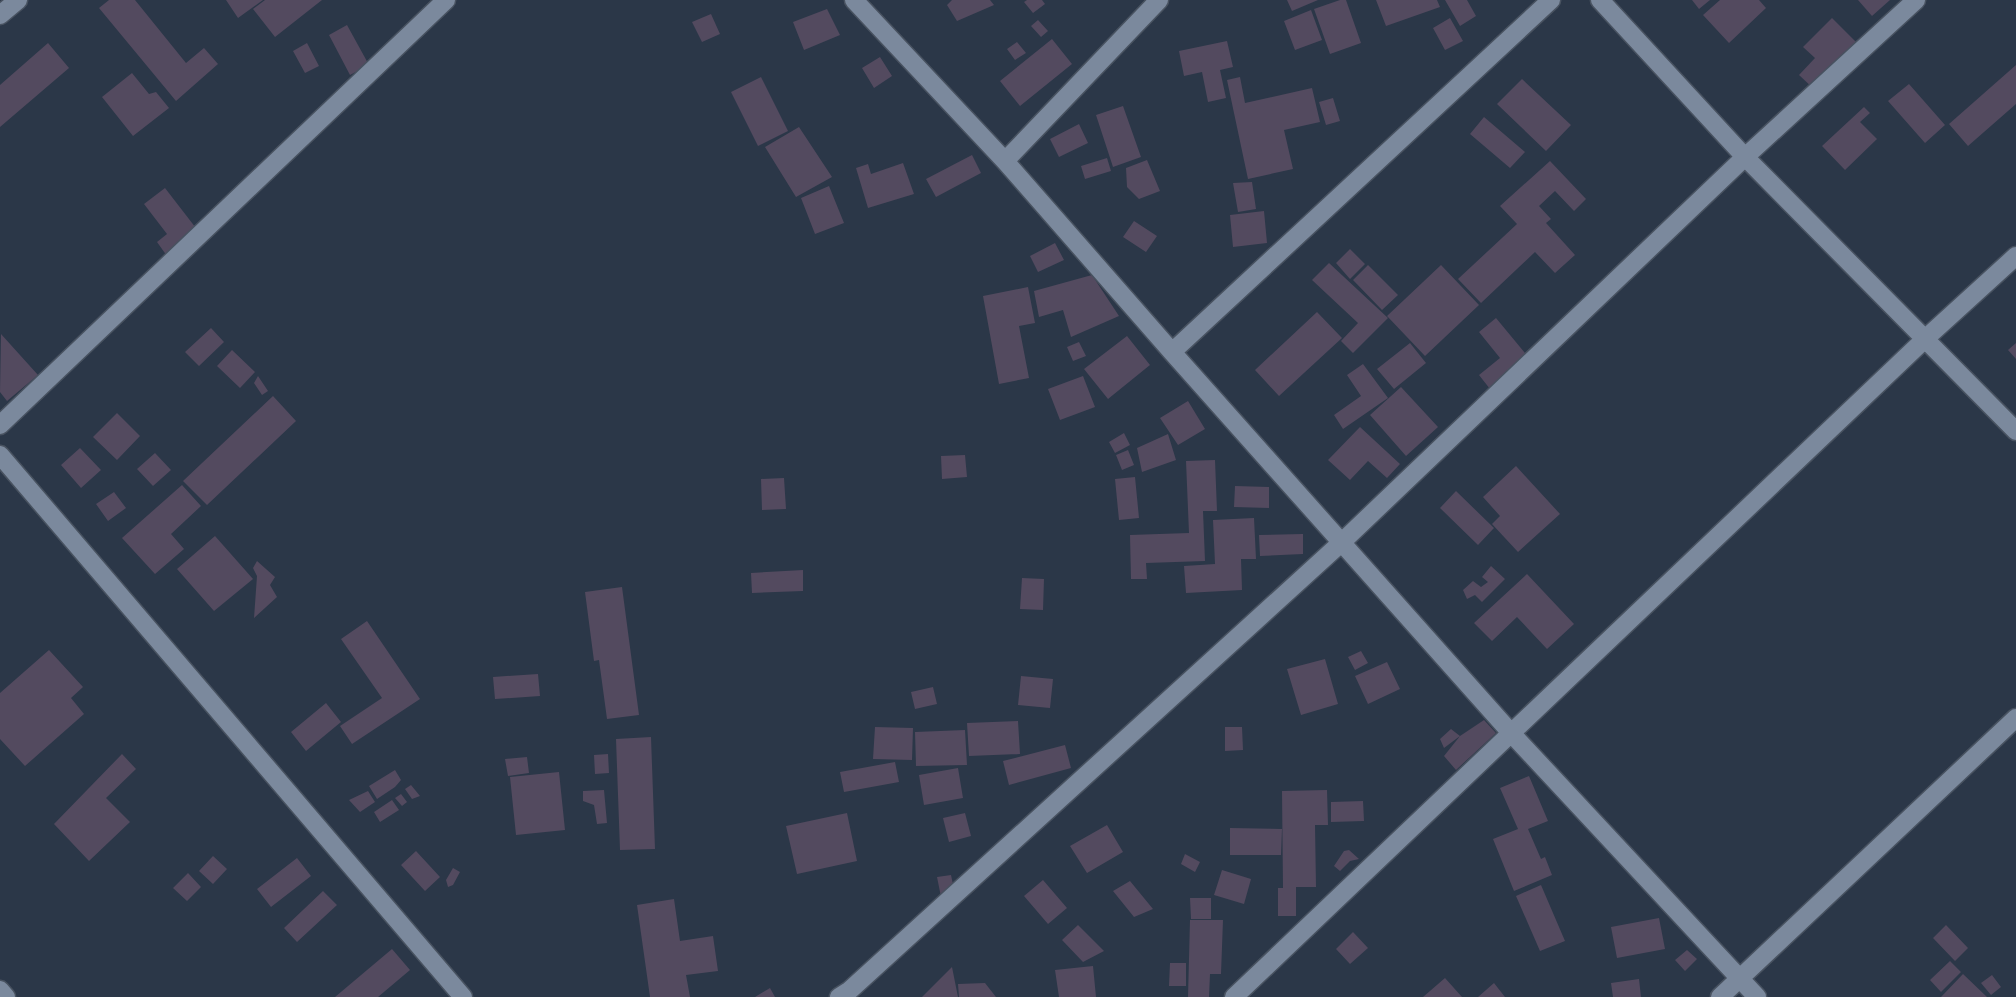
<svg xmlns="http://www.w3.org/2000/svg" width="2016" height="997" font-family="'Sofia Sans Condensed',sans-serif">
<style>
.building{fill:#534a5f}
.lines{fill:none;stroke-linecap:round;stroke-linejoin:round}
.minor-casing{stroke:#485260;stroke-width:21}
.minor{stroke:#7b899d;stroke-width:18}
</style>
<rect width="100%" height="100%" fill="#2b3748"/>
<path class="building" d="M 109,0 L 135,0 L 186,63 L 204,48 L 218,64 L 176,101 L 99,8 Z
M 226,0 L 263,0 L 238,18 Z
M 265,0 L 322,0 L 275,37 L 253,9 Z
M 952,0 L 990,0 L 994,5 L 957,21 L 947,5 Z
M 1027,0 L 1042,0 L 1045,4 L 1033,13 L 1024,2 Z
M 1287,0 L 1318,0 L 1292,11 Z
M 1340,0 L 1346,0 L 1361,43 L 1330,54 L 1314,9 Z
M 1376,0 L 1437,0 L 1440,7 L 1386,26 Z
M 1445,0 L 1467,0 L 1476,16 L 1460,26 Z
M 1692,0 L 1710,0 L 1699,9 Z
M 1720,0 L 1759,0 L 1766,8 L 1729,43 L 1703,15 Z
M 1858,0 L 1890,0 L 1872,16 Z
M 827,9 L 840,35 L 804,50 L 793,22 Z
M 1311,10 L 1322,40 L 1295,50 L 1284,21 Z
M 711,14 L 720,34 L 702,42 L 692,22 Z
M 1450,18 L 1463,41 L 1445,50 L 1433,28 Z
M 1832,18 L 1859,45 L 1815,90 L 1799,75 L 1815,58 L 1803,47 Z
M 1038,20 L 1048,31 L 1041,37 L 1031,26 Z
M 347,25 L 369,65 L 350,75 L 329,35 Z
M 1052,39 L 1072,64 L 1020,106 L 1000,81 Z
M 1227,41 L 1233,67 L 1220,70 L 1226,98 L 1208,102 L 1202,72 L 1184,76 L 1179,51 Z
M 1017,42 L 1026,53 L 1015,60 L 1007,49 Z
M 48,43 L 69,68 L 0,127 L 0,85 Z
M 307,43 L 319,66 L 305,73 L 293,51 Z
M 880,57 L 892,76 L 874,88 L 862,68 Z
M 2016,65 L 2016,104 L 1968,146 L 1949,124 Z
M 132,73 L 149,94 L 156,92 L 169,108 L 133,136 L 102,97 Z
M 761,77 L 788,131 L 758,146 L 731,92 Z
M 1240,77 L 1245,103 L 1312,88 L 1320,122 L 1284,130 L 1293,169 L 1248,179 L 1227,80 Z
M 1522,79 L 1571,125 L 1546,151 L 1497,104 Z
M 1909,84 L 1945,125 L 1925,143 L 1888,101 Z
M 1333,98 L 1340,121 L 1326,125 L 1319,102 Z
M 1123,106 L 1141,157 L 1113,167 L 1096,115 Z
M 1864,107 L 1870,113 L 1860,122 L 1877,139 L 1845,170 L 1822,146 Z
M 1484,117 L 1525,152 L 1510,168 L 1470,134 Z
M 1079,124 L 1088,143 L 1059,157 L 1050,139 Z
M 799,127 L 832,177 L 796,197 L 765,147 Z
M 972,155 L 981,173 L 936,197 L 926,179 Z
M 1107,158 L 1111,171 L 1085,179 L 1081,166 Z
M 1147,160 L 1160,191 L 1139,199 L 1127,187 L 1126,168 Z
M 1550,161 L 1586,199 L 1574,211 L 1555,191 L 1539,206 L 1551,219 L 1546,223 L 1575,255 L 1555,273 L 1535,252 L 1481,303 L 1458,279 L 1517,224 L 1500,206 Z
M 903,163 L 914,194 L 868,208 L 856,168 L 868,164 L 871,174 Z
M 1252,182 L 1256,209 L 1238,212 L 1233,183 Z
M 829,186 L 844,223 L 815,234 L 801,198 Z
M 165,188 L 199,232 L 167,256 L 157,242 L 167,234 L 144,204 Z
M 1264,211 L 1267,243 L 1233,247 L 1230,215 Z
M 1134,221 L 1157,236 L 1146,252 L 1123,237 Z
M 1055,243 L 1064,260 L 1038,272 L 1030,256 Z
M 1350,249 L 1365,264 L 1350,279 L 1336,263 Z
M 1329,263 L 1388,318 L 1353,353 L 1341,341 L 1358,323 L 1312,280 Z
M 1368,265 L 1398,295 L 1382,310 L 1353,280 Z
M 1441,265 L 1479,305 L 1425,356 L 1387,316 Z
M 1092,275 L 1119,316 L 1071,337 L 1063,310 L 1039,317 L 1034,291 Z
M 1028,287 L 1035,323 L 1019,326 L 1029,378 L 999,384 L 983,296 Z
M 1317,312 L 1342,338 L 1279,396 L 1255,370 Z
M 1496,318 L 1529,358 L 1490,389 L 1479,375 L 1500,358 L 1479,332 Z
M 211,328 L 224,342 L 199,366 L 185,352 Z
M 1,334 L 38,375 L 7,401 L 0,392 Z
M 1127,336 L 1150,365 L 1108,399 L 1084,369 Z
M 1079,342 L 1086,356 L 1073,361 L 1067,347 Z
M 1410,343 L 1426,363 L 1394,389 L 1377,369 Z
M 2016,343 L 2016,359 L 2008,350 Z
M 232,350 L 255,372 L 240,388 L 217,366 Z
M 1363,364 L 1388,398 L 1343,429 L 1334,415 L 1361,396 L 1347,375 Z
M 258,376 L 268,391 L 262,395 L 254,383 Z
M 1083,376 L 1095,407 L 1060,420 L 1048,389 Z
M 1401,387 L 1438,427 L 1406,456 L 1370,415 Z
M 273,396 L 296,421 L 207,505 L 183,481 Z
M 1188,401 L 1205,429 L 1178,445 L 1160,418 Z
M 117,413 L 140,436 L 117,460 L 93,437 Z
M 1360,427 L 1400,464 L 1387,478 L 1368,461 L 1350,480 L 1328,460 Z
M 1124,433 L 1130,445 L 1115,453 L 1109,442 Z
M 1168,434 L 1176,460 L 1142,472 L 1137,448 Z
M 80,448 L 101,470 L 81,488 L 61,465 Z
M 1128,450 L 1134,465 L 1122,470 L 1116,455 Z
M 155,453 L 171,470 L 153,486 L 137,469 Z
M 965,455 L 967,477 L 942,479 L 941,456 Z
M 1215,460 L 1217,511 L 1203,511 L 1205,561 L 1146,563 L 1147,579 L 1131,579 L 1130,535 L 1189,533 L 1186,461 Z
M 1516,466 L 1560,514 L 1518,552 L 1492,524 L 1500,516 L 1483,497 Z
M 1135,477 L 1139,518 L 1119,520 L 1115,479 Z
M 784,478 L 786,509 L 762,510 L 761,479 Z
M 182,485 L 201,506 L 171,534 L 184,549 L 155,574 L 122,538 Z
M 1235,486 L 1269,487 L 1269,508 L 1234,507 Z
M 1456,491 L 1494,528 L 1478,545 L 1440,508 Z
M 114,492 L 126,508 L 108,521 L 96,504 Z
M 1254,518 L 1256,559 L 1241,559 L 1242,590 L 1186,593 L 1184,566 L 1215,564 L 1213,520 Z
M 1303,534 L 1303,554 L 1260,556 L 1259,535 Z
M 215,536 L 253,579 L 214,611 L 177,569 Z
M 257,561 L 275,577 L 270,585 L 277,597 L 254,618 L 257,576 L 253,568 Z
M 1491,566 L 1505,579 L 1482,602 L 1475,595 L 1467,599 L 1463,590 L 1473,581 L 1481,587 L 1488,582 L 1482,577 Z
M 803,570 L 803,591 L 752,593 L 751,573 Z
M 1527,574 L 1574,624 L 1547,649 L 1517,617 L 1492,641 L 1474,623 Z
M 1022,578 L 1044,579 L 1043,610 L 1020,609 Z
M 622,587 L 639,715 L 607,719 L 599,660 L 594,661 L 585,592 Z
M 367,621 L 420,699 L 352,744 L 340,726 L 382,698 L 341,639 Z
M 49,650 L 83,687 L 71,698 L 84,714 L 25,766 L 0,739 L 0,693 Z
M 1361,651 L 1368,663 L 1355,670 L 1348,657 Z
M 1325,659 L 1338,704 L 1301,715 L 1287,669 Z
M 1387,662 L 1400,689 L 1368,704 L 1355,676 Z
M 538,674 L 540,696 L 495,699 L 493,677 Z
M 1021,676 L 1053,679 L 1050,708 L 1018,705 Z
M 933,687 L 937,704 L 915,709 L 911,692 Z
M 326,703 L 341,722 L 306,751 L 291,732 Z
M 1484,720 L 1496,733 L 1456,770 L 1444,756 L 1460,736 Z
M 1018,721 L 1020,754 L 969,756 L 967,723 Z
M 875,727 L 913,728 L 912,760 L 873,759 Z
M 1225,727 L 1242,727 L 1243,750 L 1225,751 Z
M 1451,729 L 1460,736 L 1444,748 L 1440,739 Z
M 965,730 L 967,765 L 916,766 L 915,732 Z
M 651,737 L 655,849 L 620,850 L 616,739 Z
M 1065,745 L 1071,768 L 1009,785 L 1003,761 Z
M 122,754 L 136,769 L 106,798 L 130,822 L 89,861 L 54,824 Z
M 608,754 L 609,773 L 595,774 L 594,755 Z
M 527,757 L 529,773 L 508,776 L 505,759 Z
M 895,762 L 899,782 L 844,792 L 840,772 Z
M 958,768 L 963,798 L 924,805 L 919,775 Z
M 395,770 L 401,780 L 395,787 L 377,799 L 369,786 Z
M 559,772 L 565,830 L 516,835 L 510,777 Z
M 1529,776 L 1548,821 L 1528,829 L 1541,859 L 1545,857 L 1552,875 L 1514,891 L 1493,839 L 1518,829 L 1500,788 Z
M 411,785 L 420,796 L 412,799 L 405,789 Z
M 604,790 L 607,823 L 597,824 L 594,805 L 583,801 L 583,791 Z
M 1327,790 L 1328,825 L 1315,825 L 1316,887 L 1296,887 L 1296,916 L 1278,916 L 1278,888 L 1283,888 L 1282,791 Z
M 368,791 L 375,802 L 360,812 L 349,800 Z
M 401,794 L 407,802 L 402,806 L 395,798 Z
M 392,800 L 399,810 L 380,822 L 374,812 Z
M 1363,801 L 1364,821 L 1331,822 L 1331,802 Z
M 847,813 L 857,861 L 797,874 L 786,826 Z
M 965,813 L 971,836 L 949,842 L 943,818 Z
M 1107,825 L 1123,852 L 1087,873 L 1070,846 Z
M 1230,828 L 1282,829 L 1281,855 L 1230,855 Z
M 1349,850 L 1359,859 L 1350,861 L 1340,871 L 1334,866 L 1344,851 Z
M 416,851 L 440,877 L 425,891 L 401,865 Z
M 1185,854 L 1200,862 L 1195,872 L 1181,864 Z
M 213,856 L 227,869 L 213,884 L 199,871 Z
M 297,858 L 311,876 L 271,907 L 257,889 Z
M 453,868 L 460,872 L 453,885 L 448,887 L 446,880 Z
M 1222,870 L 1251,879 L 1244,904 L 1214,895 Z
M 188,873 L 201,887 L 187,901 L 173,888 Z
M 951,875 L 955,894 L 941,897 L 937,877 Z
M 1043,880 L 1067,908 L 1048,924 L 1024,896 Z
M 1130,881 L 1153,909 L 1134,917 L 1113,891 Z
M 1541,885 L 1565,941 L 1540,951 L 1516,896 Z
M 323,891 L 337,905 L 297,942 L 284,928 Z
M 1190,898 L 1211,898 L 1211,919 L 1191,919 Z
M 674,899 L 680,941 L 713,936 L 718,971 L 686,975 L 690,997 L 650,997 L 637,905 Z
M 1659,918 L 1665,949 L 1617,958 L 1611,927 Z
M 1190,920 L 1223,920 L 1221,974 L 1210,974 L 1209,997 L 1188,997 Z
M 1078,925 L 1104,951 L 1083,962 L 1062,940 Z
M 1946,925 L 1968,948 L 1955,961 L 1933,938 Z
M 1353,932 L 1368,948 L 1350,964 L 1336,949 Z
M 392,949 L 410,970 L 378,997 L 335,997 Z
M 1687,950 L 1697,959 L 1685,971 L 1675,960 Z
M 1950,961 L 1961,972 L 1941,992 L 1930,980 Z
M 1170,963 L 1186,963 L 1186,986 L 1169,986 Z
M 1093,966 L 1096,997 L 1059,997 L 1055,970 Z
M 952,967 L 958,997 L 922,997 Z
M 1963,974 L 1987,997 L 1941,997 Z
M 1992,975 L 2001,987 L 1991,995 L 1981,983 Z
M 1445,978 L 1462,997 L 1423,997 Z
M 1639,979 L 1641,997 L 1613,997 L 1611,983 Z
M 985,983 L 996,997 L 959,997 L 958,984 Z
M 1494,983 L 1505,997 L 1478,997 Z
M 770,988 L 775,997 L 755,997 Z"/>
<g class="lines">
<g class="minor-casing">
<path id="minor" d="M 854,0 L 1005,161 L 1172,352 L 1512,734 L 1757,997
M 1600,0 L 1745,157 L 2016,431
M 0,15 L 18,0
M 1005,161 L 1159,0
M 1172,352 L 1551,0
M 0,425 L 446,0
M 0,455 L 463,997
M 0,990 L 6,997
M 839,997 L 850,990 L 1342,542 L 1745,157 L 1916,0
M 1234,997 L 1926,338 L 2016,256
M 1720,997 L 2016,718"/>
</g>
<use href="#minor" class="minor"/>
</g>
</svg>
